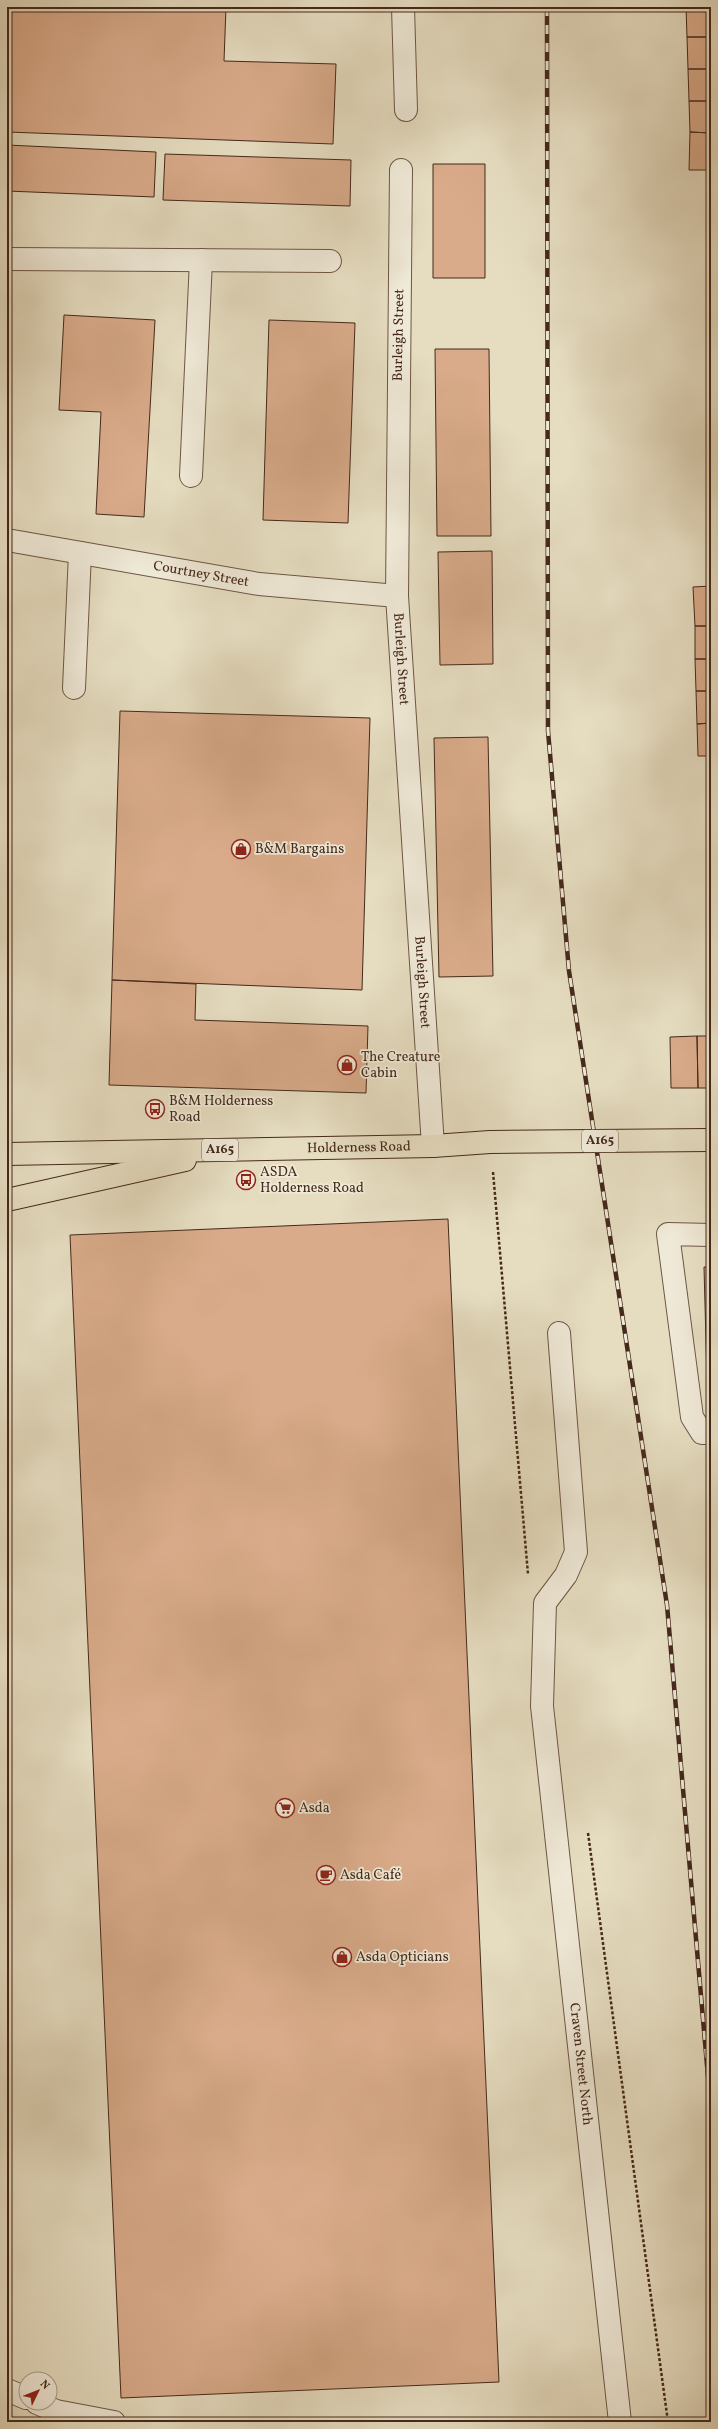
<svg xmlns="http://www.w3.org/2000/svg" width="718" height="2429" font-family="Vollkorn,serif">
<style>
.building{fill:#d9ab8a;stroke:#45291b}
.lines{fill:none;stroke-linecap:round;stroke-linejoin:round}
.minor-casing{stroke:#6d5644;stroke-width:24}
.highway-casing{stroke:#45291b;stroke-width:24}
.path{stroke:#45291b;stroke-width:2.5;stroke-dasharray:3 2;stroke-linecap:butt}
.minor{stroke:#efe9d7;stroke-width:22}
.highway{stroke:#e6ddc1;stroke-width:22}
.rail-casing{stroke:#45291b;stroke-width:4.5}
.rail{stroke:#efe9d7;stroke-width:3;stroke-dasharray:9;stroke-linecap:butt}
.labels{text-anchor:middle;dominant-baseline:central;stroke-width:3.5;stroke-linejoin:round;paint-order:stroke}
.shield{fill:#efe9d7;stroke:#786353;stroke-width:1}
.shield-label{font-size:13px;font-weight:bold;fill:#45291b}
.street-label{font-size:14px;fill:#45291b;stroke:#efe9d7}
.poi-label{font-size:14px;fill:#45291b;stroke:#efe9d7;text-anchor:start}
</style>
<rect width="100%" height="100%" fill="#e6ddc1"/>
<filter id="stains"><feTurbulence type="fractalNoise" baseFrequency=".005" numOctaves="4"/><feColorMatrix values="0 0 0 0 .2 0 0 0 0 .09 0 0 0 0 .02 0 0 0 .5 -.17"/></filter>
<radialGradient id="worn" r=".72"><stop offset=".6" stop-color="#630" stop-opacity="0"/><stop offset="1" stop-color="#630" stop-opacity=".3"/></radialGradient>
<path class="building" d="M 7,7 L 226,7 L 224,61 L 336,64 L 333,144 L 7,132 Z
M 686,7 L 711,7 L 711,37 L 687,37 Z
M 687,37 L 711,37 L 711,69 L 688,69 Z
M 688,69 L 711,69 L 711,101 L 689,101 Z
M 689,101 L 711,101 L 711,133 L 690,132 Z
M 690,132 L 711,133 L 711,170 L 689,170 Z
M 7,145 L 156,152 L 154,197 L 7,191 Z
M 165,154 L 351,160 L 350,206 L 163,200 Z
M 433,164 L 485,164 L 485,278 L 433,278 Z
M 64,315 L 155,320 L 144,517 L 96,514 L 101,412 L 59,410 Z
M 269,320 L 355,323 L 348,523 L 263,520 Z
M 435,349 L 489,349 L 491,536 L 437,536 Z
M 492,551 L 493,664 L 440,665 L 438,552 Z
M 711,586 L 711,626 L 695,626 L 693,587 Z
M 695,626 L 711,626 L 711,659 L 695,659 Z
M 695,659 L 711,659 L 711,691 L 696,691 Z
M 696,691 L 711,691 L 711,723 L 697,724 Z
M 120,711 L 370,718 L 362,990 L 112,980 Z
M 711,723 L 711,756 L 698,756 L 697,724 Z
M 488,737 L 493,976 L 439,977 L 434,738 Z
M 711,758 L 711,788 L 708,788 L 707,759 Z
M 708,788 L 711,788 L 711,819 L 709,819 Z
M 112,980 L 196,984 L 195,1020 L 368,1026 L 366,1093 L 109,1085 Z
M 697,1036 L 698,1088 L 671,1088 L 670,1037 Z
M 697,1036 L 711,1036 L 711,1088 L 698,1088 Z
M 448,1219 L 499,2382 L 121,2398 L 70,1235 Z
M 704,1267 L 711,1267 L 711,1417 L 708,1417 Z"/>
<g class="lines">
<g class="minor-casing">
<g id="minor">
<path d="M 403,7 L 406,110"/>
<path id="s1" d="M 401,170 L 397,596 L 433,1146"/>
<path d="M 7,259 L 330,261"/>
<path d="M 191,476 L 201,260"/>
<path id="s2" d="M 7,540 L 259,584 L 397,596"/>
<path d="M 74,688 L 80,553"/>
<path d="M 711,1235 L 668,1234 L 692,1417 L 702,1433 L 711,1433"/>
<path id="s3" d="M 559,1333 L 576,1552 L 566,1575 L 545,1603 L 542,1706 L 620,2422"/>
<path d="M 7,2390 L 26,2398"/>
<path d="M 37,2403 L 56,2411 L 114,2422"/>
</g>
</g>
<g class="highway-casing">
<g id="highway">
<path id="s4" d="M 7,1154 L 433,1146 L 490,1142 L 711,1140"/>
<path d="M 7,1200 L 185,1160"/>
</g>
</g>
<path class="path" d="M 493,1172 L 528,1574
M 588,1833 L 668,2422"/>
<use href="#minor" class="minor"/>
<use href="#highway" class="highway"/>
<g class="rail-casing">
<path id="rail" d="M 547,7 L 548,731 L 569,971 L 667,1605 L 711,2111"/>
</g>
<use href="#rail" class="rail"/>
</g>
<defs>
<g id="shop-ring" transform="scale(1)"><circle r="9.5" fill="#efe9d7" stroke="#8f2418" stroke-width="1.5"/><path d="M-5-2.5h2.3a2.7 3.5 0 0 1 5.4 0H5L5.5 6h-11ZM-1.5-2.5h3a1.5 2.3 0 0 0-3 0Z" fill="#8f2418"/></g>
<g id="bus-ring" transform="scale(1)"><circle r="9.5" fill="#efe9d7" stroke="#8f2418" stroke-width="1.5"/><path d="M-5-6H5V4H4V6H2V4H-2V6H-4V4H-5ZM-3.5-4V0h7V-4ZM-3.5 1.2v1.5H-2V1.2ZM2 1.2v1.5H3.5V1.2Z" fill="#8f2418"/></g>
<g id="supermarket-ring" transform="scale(1)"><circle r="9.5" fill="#efe9d7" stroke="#8f2418" stroke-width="1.5"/><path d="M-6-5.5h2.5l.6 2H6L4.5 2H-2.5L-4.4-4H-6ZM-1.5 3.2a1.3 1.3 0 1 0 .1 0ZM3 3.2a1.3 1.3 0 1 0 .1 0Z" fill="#8f2418"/></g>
<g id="cafe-ring" transform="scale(1)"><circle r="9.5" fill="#efe9d7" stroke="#8f2418" stroke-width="1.5"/><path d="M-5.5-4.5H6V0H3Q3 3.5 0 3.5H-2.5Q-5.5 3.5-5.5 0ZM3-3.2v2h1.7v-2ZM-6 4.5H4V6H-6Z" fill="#8f2418"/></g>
</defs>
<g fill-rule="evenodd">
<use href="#shop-ring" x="241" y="849"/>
<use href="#shop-ring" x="347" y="1065"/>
<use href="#bus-ring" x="155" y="1109"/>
<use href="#bus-ring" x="246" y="1180"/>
<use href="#supermarket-ring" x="285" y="1808"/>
<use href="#cafe-ring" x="326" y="1875"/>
<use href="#shop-ring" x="342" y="1957"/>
</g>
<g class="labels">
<g class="shield">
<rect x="582" y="1130" width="36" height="22" rx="3"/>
<rect x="202" y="1139" width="36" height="22" rx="3"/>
</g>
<g class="shield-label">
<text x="600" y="1141">A165</text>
<text x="220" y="1150">A165</text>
</g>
<g class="street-label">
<text transform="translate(399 335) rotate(-89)">Burleigh Street</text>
<text stroke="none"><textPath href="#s2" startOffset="197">Courtney Street</textPath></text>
<text stroke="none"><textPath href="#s1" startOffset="489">Burleigh Street</textPath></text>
<text stroke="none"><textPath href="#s1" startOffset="813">Burleigh Street</textPath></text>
<text stroke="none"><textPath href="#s4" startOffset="352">Holderness Road</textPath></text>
<text stroke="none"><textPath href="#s3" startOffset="743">Craven Street North</textPath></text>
</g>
<g class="poi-label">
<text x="255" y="849">B&amp;M Bargains</text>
<text x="361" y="1057">The Creature<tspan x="361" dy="16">Cabin</tspan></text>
<text x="169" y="1101">B&amp;M Holderness<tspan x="169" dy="16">Road</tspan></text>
<text x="260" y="1172">ASDA<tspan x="260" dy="16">Holderness Road</tspan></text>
<text x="299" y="1808">Asda</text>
<text x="340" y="1875">Asda Café</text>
<text x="356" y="1957">Asda Opticians</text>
</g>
</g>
<rect width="718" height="2429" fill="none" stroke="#e6ddc1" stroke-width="24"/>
<rect x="8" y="8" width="702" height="2413" fill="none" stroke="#45291b" stroke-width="2"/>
<rect x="12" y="12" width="694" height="2405" fill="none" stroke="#45291b"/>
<g transform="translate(38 2391) rotate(47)"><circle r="19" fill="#efe9d7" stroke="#ab9c8c"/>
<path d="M0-3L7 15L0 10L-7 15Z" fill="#8f2418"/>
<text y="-6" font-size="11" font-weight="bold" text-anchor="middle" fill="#45291b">N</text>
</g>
<rect width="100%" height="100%" filter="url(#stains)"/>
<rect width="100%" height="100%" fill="url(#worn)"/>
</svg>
